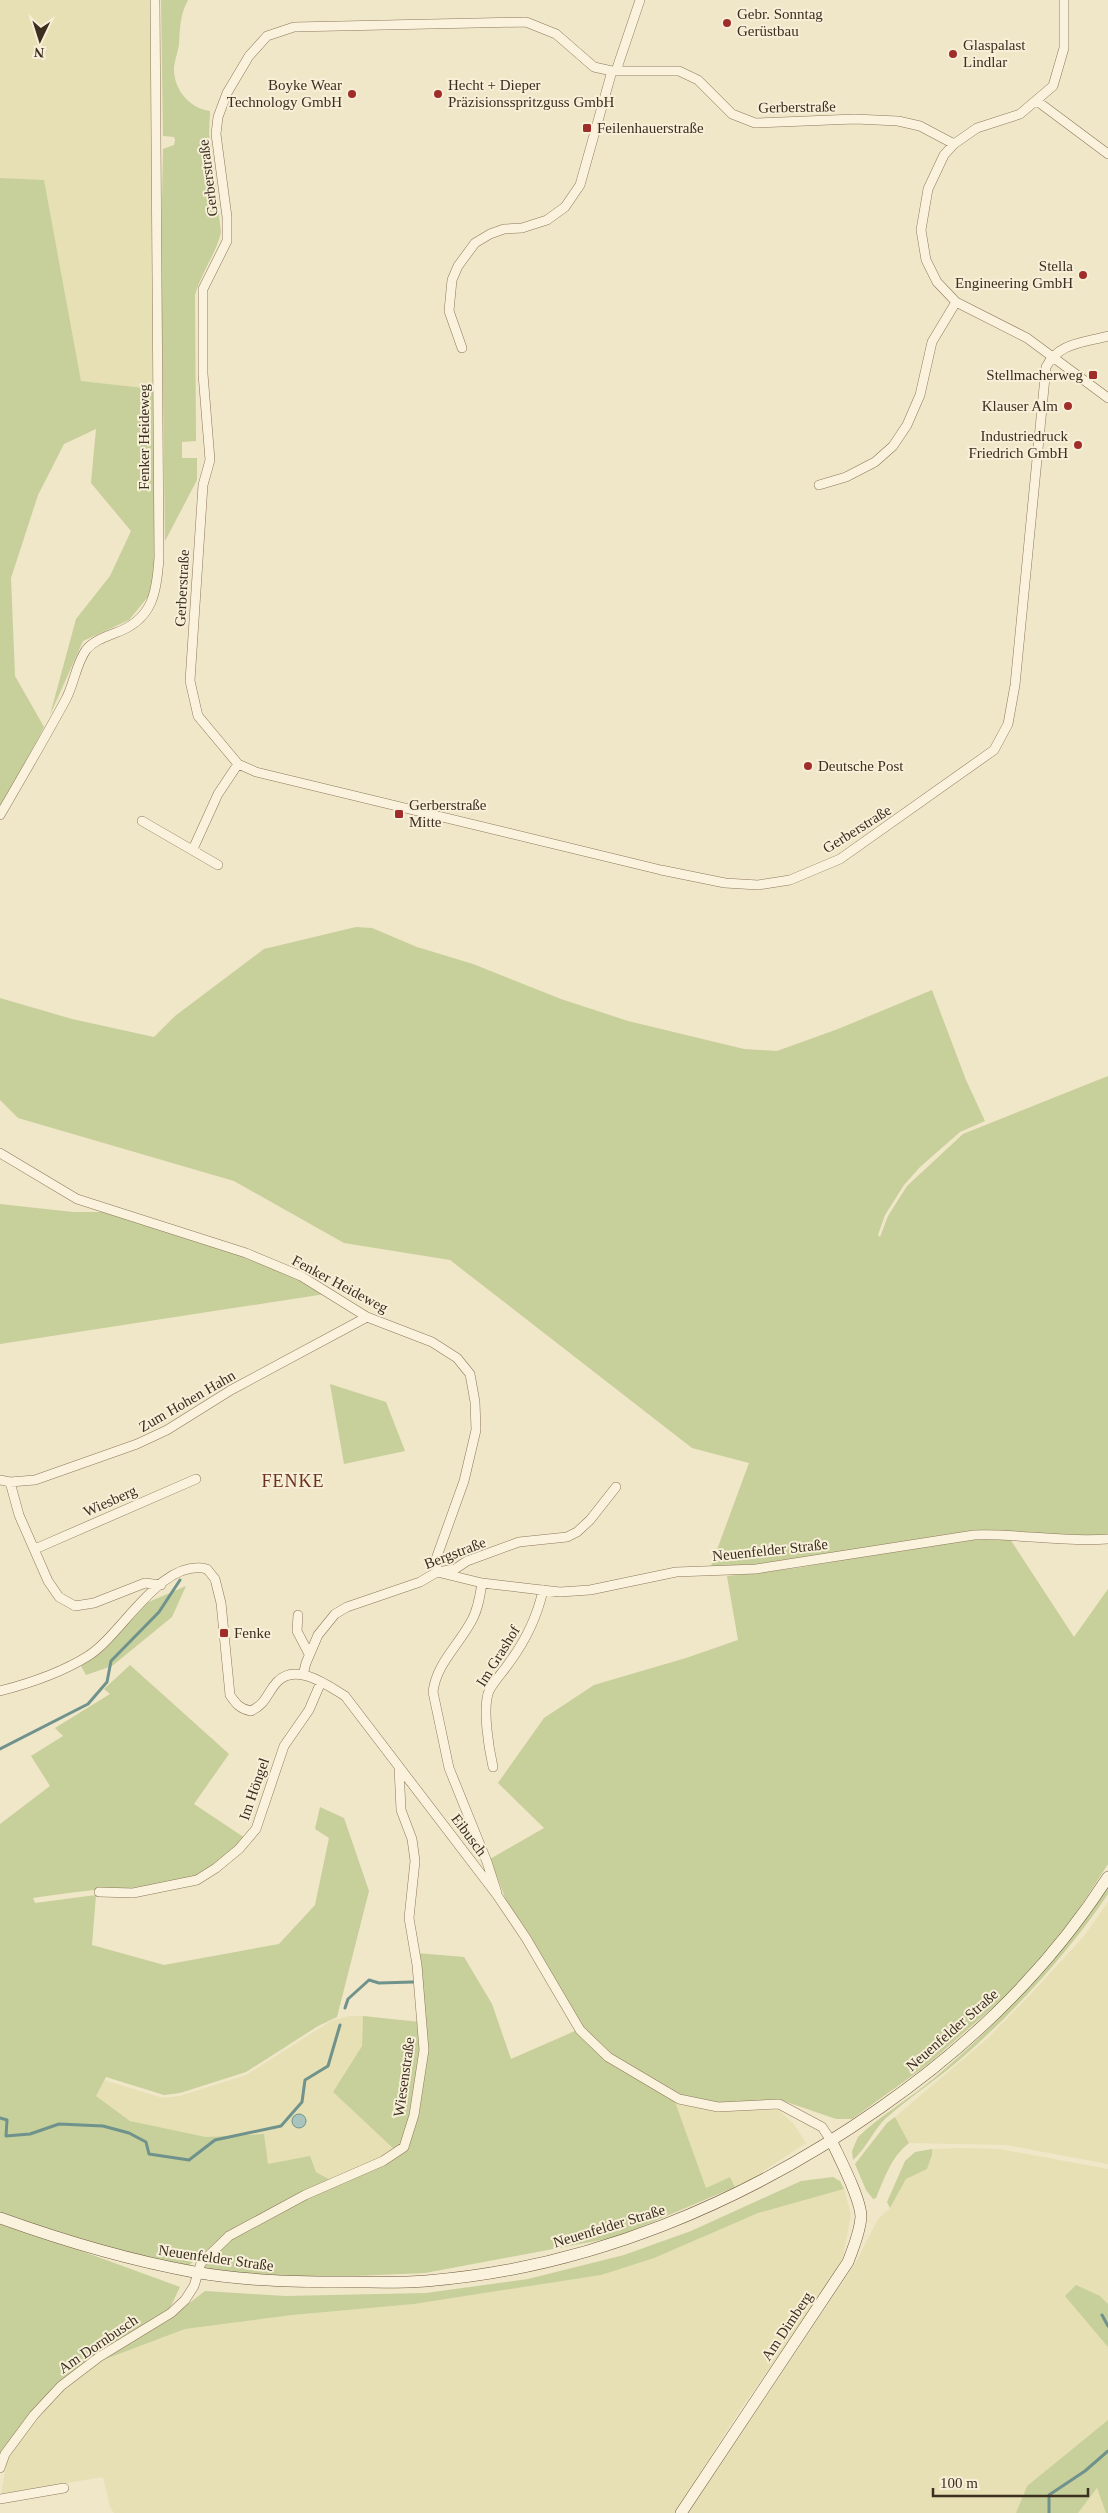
<svg xmlns="http://www.w3.org/2000/svg" width="1108" height="2513" font-family="'Times New Roman',serif">
<style>
.farmland{fill:#e6e0b4}
.green{fill:#c7cf9a}
.water{fill:#a9c4bd;stroke:#6f938c}
.lines{fill:none;stroke-linecap:round;stroke-linejoin:round}
.stream{stroke:#6f938c;stroke-width:3}
.street-casing{stroke:#8d785c;stroke-width:10}
.secondary-casing{stroke:#6f593f;stroke-width:12}
.street{stroke:#faf2dc;stroke-width:9}
.secondary{stroke:#faf2dc;stroke-width:11}
.poi-dot{fill:#9f2d29;stroke:#f7efd8;stroke-width:2}
.labels{text-anchor:middle;dominant-baseline:central;stroke-width:4;stroke-linejoin:round;paint-order:stroke}
.poi-label{font-size:15px;fill:#3d2f20;stroke:#f7efd8;text-anchor:start}
.street-label{font-size:15px;fill:#3d2f20;stroke:#f7efd8}
.quarter-label{font-size:18px;letter-spacing:1px;fill:#6b311d;stroke:#f7efd8}
</style>
<rect width="100%" height="100%" fill="#f0e6c8"/>
<path class="farmland" d="M 0,0 L 151,0 L 153,389 L 81,381 L 44,181 L 0,178 Z
M 1108,1902 L 1108,2164 L 1007,2145 L 909,2143 L 895,2117 L 987,2039 L 1031,1994 L 1084,1936 Z
M 349,2016 L 363,2016 L 362,2046 L 333,2092 L 395,2150 L 383,2158 L 332,2181 L 316,2172 L 268,2164 L 264,2134 L 206,2137 L 130,2121 L 96,2096 L 104,2080 L 163,2098 L 180,2096 L 246,2075 L 331,2021 Z
M 674,2099 L 717,2110 L 778,2110 L 793,2123 L 806,2143 L 750,2180 L 735,2187 L 730,2177 L 706,2188 Z
M 960,2148 L 999,2149 L 1108,2169 L 1108,2304 L 1100,2296 L 1105,2342 L 1108,2347 L 1108,2420 L 1027,2486 L 1016,2513 L 687,2513 L 855,2264 L 878,2219 L 890,2208 L 906,2179 L 927,2169 L 932,2155 L 932,2149 Z
M 844,2189 L 851,2215 L 842,2260 L 800,2326 L 742,2407 L 675,2513 L 114,2513 L 110,2507 L 103,2477 L 1,2494 L 8,2455 L 64,2388 L 103,2360 L 185,2329 L 292,2315 L 414,2304 L 601,2275 L 758,2213 Z
M 1097,2488 L 1106,2513 L 1078,2513 Z"/>
<path class="green" d="M 161,0 L 188,0 C 180,15 180,27 179,44 C 178,52 175,59 174,67 C 173,89 189,108 210,111 L 209,134 L 221,232 C 216,254 201,273 195,295 L 196,441 L 182,442 L 182,458 L 197,458 L 197,480 L 165,541 L 161,250 L 163,149 L 174,145 L 175,140 L 174,137 L 163,136 Z
M 0,178 L 44,180 L 81,381 L 153,389 L 156,557 L 151,593 L 129,620 L 83,641 L 50,715 L 76,619 L 110,576 L 131,531 L 91,483 L 96,429 L 64,444 L 38,495 L 11,578 L 15,676 L 44,727 L 0,813 Z
M 356,927 L 372,928 L 417,947 L 473,964 L 561,999 L 628,1021 L 744,1049 L 777,1051 L 838,1029 L 932,990 L 966,1080 L 985,1121 L 960,1132 L 920,1167 L 904,1185 L 885,1215 L 878,1235 L 880,1237 L 888,1216 L 907,1186 L 963,1134 L 1108,1076 L 1108,1535 L 1085,1537 L 992,1530 L 950,1534 L 759,1566 L 711,1566 L 749,1463 L 692,1448 L 450,1260 L 344,1243 L 234,1181 L 18,1118 L 0,1100 L 0,998 L 72,1019 L 154,1037 L 175,1016 L 264,949 Z
M 0,1204 L 73,1212 L 105,1212 L 226,1249 L 299,1278 L 325,1294 L 0,1344 Z
M 330,1384 L 386,1402 L 405,1451 L 344,1464 Z
M 985,1538 L 1010,1539 L 1074,1637 L 1108,1589 L 1108,1864 L 1068,1926 L 1015,1988 L 927,2065 L 852,2119 L 836,2119 L 778,2099 L 718,2104 L 681,2096 L 610,2055 L 583,2027 L 529,1934 L 506,1900 L 490,1859 L 544,1828 L 498,1783 L 544,1718 L 594,1685 L 686,1658 L 738,1640 L 727,1576 L 797,1568 L 952,1541 Z
M 186,1586 L 172,1617 L 112,1666 L 86,1675 L 81,1666 L 93,1658 L 144,1604 Z
M 130,1665 L 229,1754 L 194,1804 L 245,1838 C 230,1851 217,1865 200,1874 C 171,1888 125,1888 94,1890 C 73,1892 53,1895 33,1898 L 35,1903 L 96,1895 L 92,1945 L 164,1965 L 279,1944 L 315,1905 L 329,1838 L 315,1829 L 320,1807 L 344,1818 L 369,1891 L 337,2017 L 318,2026 L 246,2072 L 180,2093 L 164,2095 L 106,2077 L 96,2096 L 130,2121 L 206,2137 L 264,2134 L 268,2164 L 310,2156 L 316,2172 L 332,2181 L 225,2235 L 187,2267 L 75,2243 L 76,2249 L 180,2287 L 169,2310 L 36,2408 L 2,2450 L 0,2457 L 0,1824 L 50,1786 L 31,1756 L 63,1736 L 55,1728 L 110,1694 L 104,1689 Z
M 1108,1888 L 1108,1894 C 1068,1953 1017,2009 964,2056 C 939,2078 911,2096 886,2118 C 873,2130 867,2148 853,2160 L 852,2151 L 858,2137 C 881,2115 909,2099 933,2079 C 1000,2023 1058,1959 1108,1888 Z
M 417,1953 L 464,1957 L 492,2004 L 511,2059 L 575,2031 L 606,2059 L 674,2099 L 706,2188 L 730,2177 L 735,2187 L 617,2237 L 425,2273 L 282,2279 L 203,2268 L 232,2238 L 307,2197 L 405,2148 L 421,2081 Z
M 363,2016 L 420,2022 C 422,2052 418,2129 395,2150 L 333,2092 L 362,2046 Z
M 895,2117 L 909,2143 C 891,2157 885,2177 876,2198 L 873,2199 L 866,2190 L 855,2164 L 887,2123 Z
M 932,2149 L 932,2155 L 927,2169 L 906,2179 L 890,2208 L 887,2202 L 905,2161 L 915,2152 Z
M 833,2177 L 840,2181 L 844,2189 L 758,2213 L 654,2258 L 601,2275 L 414,2304 L 292,2315 L 185,2329 L 103,2360 L 170,2318 L 205,2291 L 285,2296 L 426,2293 L 528,2279 L 624,2255 L 691,2231 L 801,2181 Z
M 1076,2285 L 1100,2296 L 1108,2304 L 1108,2347 L 1065,2296 Z
M 1108,2420 L 1108,2513 L 1106,2513 L 1097,2488 L 1078,2513 L 1016,2513 L 1027,2486 Z"/>
<path class="water" d="M292 2121a7 7 0 1 1 14 0a7 7 0 1 1-14 0Z"/>
<g class="lines">
<path class="stream" d="M 0,1749 L 88,1704 L 107,1682 L 111,1661 L 159,1612 L 180,1580
M 345,2008 L 348,1999 L 369,1980 L 379,1983 L 413,1982
M 0,2118 L 7,2120 L 6,2136 L 30,2134 L 59,2124 L 103,2126 L 129,2133 L 146,2142 L 149,2154 L 189,2160 L 215,2140 L 281,2126 L 302,2102 L 305,2080 L 328,2066 L 340,2025
M 1102,2315 L 1108,2326
M 1049,2513 L 1049,2495 L 1085,2471 L 1108,2451"/>
<g class="street-casing">
<path id="street" d="M 1064,0 L 1064,48 L 1053,86 L 1020,114 L 977,128 L 954,144 L 944,155 L 928,189 L 921,230 L 926,260 L 937,282 L 956,302 L 1027,338 L 1108,398
M 616,71 L 640,0
M 1037,101 L 1108,154
M 954,144 L 920,126 L 898,121 L 855,119 L 755,123 L 732,114 L 698,80 L 679,71 L 612,71 L 594,67 L 556,34 L 526,22 L 294,27 L 267,36 L 249,56 L 227,93 L 218,117 L 216,134 L 227,217 L 227,241 L 203,289 L 203,374 L 210,460 L 203,485 L 190,681 L 198,716 L 238,764 L 256,772 L 661,870 L 725,883 L 758,885 L 790,880 L 840,859 L 994,750 L 1008,724 L 1015,685 L 1046,367 C 1058,343 1083,343 1108,336
M 462,348 L 449,311 L 452,280 L 458,266 L 475,243 L 490,234 L 504,229 L 522,228 L 547,220 L 565,207 L 580,185 L 612,71
M 819,485 L 846,477 L 875,462 L 893,446 L 907,425 L 920,395 L 932,342 L 956,302
M 0,815 C 22,777 45,738 66,699 C 74,684 76,664 86,650 C 93,641 105,637 115,633 C 153,620 157,592 159,557 L 155,0
M 142,821 L 218,865
M 193,849 L 218,794 L 238,764
M 0,1153 L 77,1199 L 246,1253 L 301,1276 L 367,1317 L 432,1342 L 457,1358 L 470,1374 L 475,1402 L 476,1430 L 464,1481 L 436,1559 L 437,1572
M 0,1480 L 10,1482 L 35,1480 L 137,1444 L 167,1430 L 231,1390 L 367,1317
M 10,1482 L 19,1515 L 48,1581 L 59,1597 L 75,1606 L 94,1603 L 145,1583 L 161,1585
M 35,1549 L 196,1479
M 437,1572 L 482,1583 L 533,1589 L 560,1592 L 590,1590 L 676,1572 L 756,1569 L 974,1535 C 1019,1533 1063,1543 1108,1539
M 482,1583 C 480,1596 478,1609 472,1620 C 459,1645 436,1664 433,1692 L 449,1768 L 487,1862 L 497,1893
M 298,1615 L 297,1631 L 309,1654
M 303,1675 L 306,1663 L 318,1635 L 335,1614 L 347,1607 L 420,1582 L 437,1572 L 455,1569 L 467,1561 L 519,1542 L 567,1537 L 577,1532 L 590,1520 L 616,1487
M 0,1691 C 31,1683 61,1673 88,1656 C 122,1635 161,1557 207,1569 L 215,1579 L 221,1603 L 230,1695 C 236,1704 240,1709 251,1711 C 267,1703 266,1694 277,1682 C 296,1662 327,1685 345,1696 L 497,1895 L 526,1938 L 580,2030 L 608,2057 L 679,2099 L 718,2107 L 779,2104 L 822,2127 L 832,2142
M 493,1767 C 489,1749 482,1708 489,1691 C 494,1681 503,1672 509,1663 C 526,1640 537,1618 543,1590
M 99,1892 L 133,1893 L 197,1880 L 216,1868 L 239,1849 L 256,1829 L 284,1746 L 309,1710 L 321,1682
M 0,2468 L 5,2454 L 34,2415 L 61,2386 L 99,2357 L 171,2313 L 185,2300 L 194,2286 L 201,2263 L 229,2236 L 305,2195 L 383,2161 L 404,2147 L 414,2115 L 424,2050 L 417,1965 L 409,1918 L 415,1861 L 412,1839 L 401,1810 L 399,1767
M 0,2499 L 64,2488"/>
</g>
<g class="secondary-casing">
<path id="secondary" d="M 0,2218 C 64,2241 127,2260 194,2272 C 246,2281 298,2282 351,2282 C 376,2282 401,2283 426,2281 C 590,2268 746,2202 880,2108 C 969,2046 1049,1969 1108,1877
M 681,2513 L 848,2262 C 853,2248 860,2233 861,2217 C 861,2199 840,2159 832,2142"/>
</g>
<use href="#street" class="street"/>
<use href="#secondary" class="secondary"/>
</g>
<g class="poi-dot">
<circle cx="727" cy="23" r="5"/>
<circle cx="953" cy="54" r="5"/>
<circle cx="352" cy="94" r="5"/>
<circle cx="438" cy="94" r="5"/>
<rect x="582" y="123" width="10" height="10" rx="2.5"/>
<circle cx="1083" cy="275" r="5"/>
<rect x="1088" y="370" width="10" height="10" rx="2.5"/>
<circle cx="1068" cy="406" r="5"/>
<circle cx="1078" cy="445" r="5"/>
<circle cx="808" cy="766" r="5"/>
<rect x="394" y="809" width="10" height="10" rx="2.5"/>
<rect x="219" y="1628" width="10" height="10" rx="2.5"/>
</g>
<g class="labels">
<g class="poi-label">
<text x="737" y="14">Gebr. Sonntag<tspan x="737" dy="17">Gerüstbau</tspan></text>
<text x="963" y="45">Glaspalast<tspan x="963" dy="17">Lindlar</tspan></text>
<text x="342" y="85" text-anchor="end">Boyke Wear<tspan x="342" dy="17">Technology GmbH</tspan></text>
<text x="448" y="85">Hecht + Dieper<tspan x="448" dy="17">Präzisionsspritzguss GmbH</tspan></text>
<text x="597" y="128">Feilenhauerstraße</text>
<text x="1073" y="266" text-anchor="end">Stella<tspan x="1073" dy="17">Engineering GmbH</tspan></text>
<text x="1083" y="375" text-anchor="end">Stellmacherweg</text>
<text x="1058" y="406" text-anchor="end">Klauser Alm</text>
<text x="1068" y="436" text-anchor="end">Industriedruck<tspan x="1068" dy="17">Friedrich GmbH</tspan></text>
<text x="818" y="766">Deutsche Post</text>
<text x="409" y="805">Gerberstraße<tspan x="409" dy="17">Mitte</tspan></text>
<text x="234" y="1633">Fenke</text>
</g>
<g class="street-label">
<text transform="translate(797 107) rotate(-1)">Gerberstraße</text>
<text transform="translate(208 178) rotate(-97)">Gerberstraße</text>
<text transform="translate(144 437) rotate(-90)">Fenker Heideweg</text>
<text transform="translate(182 588) rotate(-87)">Gerberstraße</text>
<text transform="translate(857 829) rotate(-32)">Gerberstraße</text>
<text transform="translate(340 1284) rotate(28)">Fenker Heideweg</text>
<text transform="translate(187 1401) rotate(-30)">Zum Hohen Hahn</text>
<text transform="translate(110 1501) rotate(-24)">Wiesberg</text>
<text transform="translate(770 1550) rotate(-6)">Neuenfelder Straße</text>
<text transform="translate(455 1553) rotate(-21)">Bergstraße</text>
<text transform="translate(498 1656) rotate(-58)">Im Grashof</text>
<text transform="translate(254 1789) rotate(-71)">Im Höngel</text>
<text transform="translate(469 1835) rotate(53)">Eibusch</text>
<text transform="translate(952 2030) rotate(-41)">Neuenfelder Straße</text>
<text transform="translate(404 2077) rotate(-82)">Wiesenstraße</text>
<text transform="translate(609 2226) rotate(-17)">Neuenfelder Straße</text>
<text transform="translate(216 2258) rotate(8)">Neuenfelder Straße</text>
<text transform="translate(787 2326) rotate(-56)">Am Dimberg</text>
<text transform="translate(98 2344) rotate(-34)">Am Dornbusch</text>
</g>
<g class="quarter-label">
<text x="293" y="1481">FENKE</text>
</g>
</g>
<g transform="translate(40 40) rotate(184)" stroke="#f7efd8" stroke-width="4" paint-order="stroke">
<path d="M0-4L9 19L0 12L-9 19Z" fill="#3d2f20"/>
<text y="-8" font-size="14" font-weight="bold" text-anchor="middle" fill="#3d2f20">N</text>
</g>
<path d="M933 2488v8h155v-8" fill="none" stroke="#3d2f20" stroke-width="2.5"/>
<text x="940" y="2488" font-size="15" fill="#3d2f20" stroke="#f7efd8" stroke-width="4" paint-order="stroke">100 m</text>
</svg>
